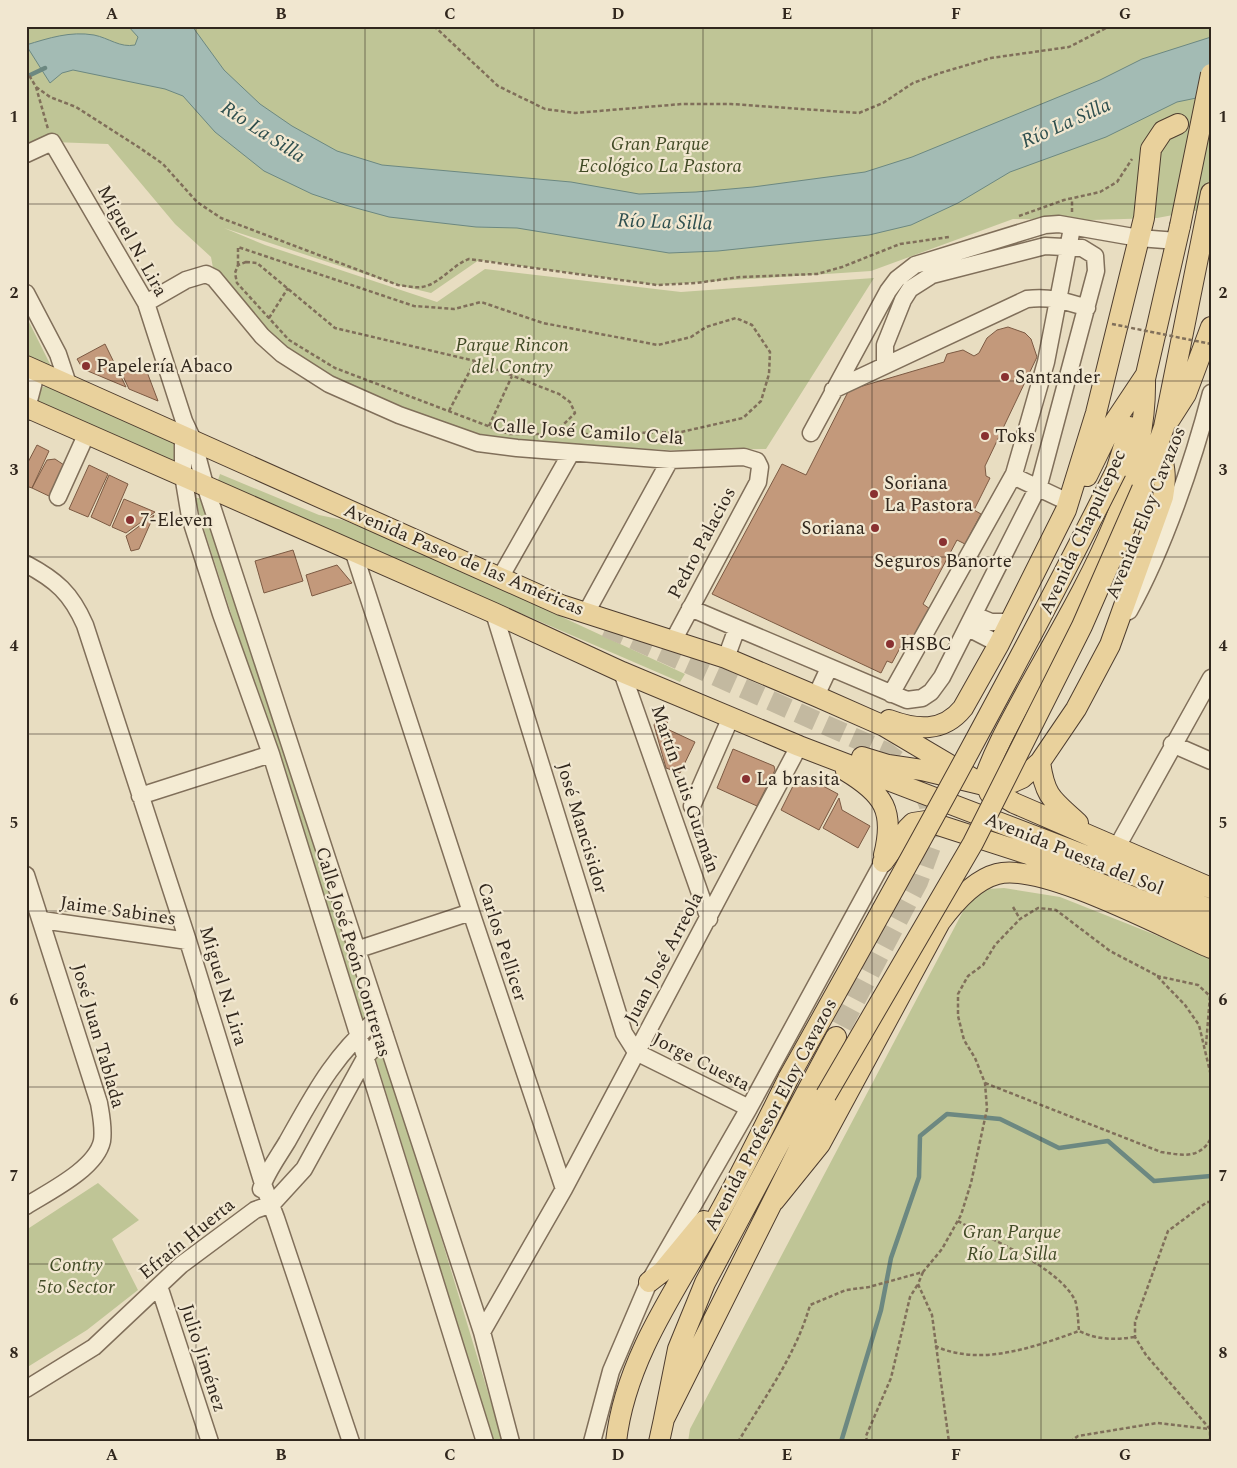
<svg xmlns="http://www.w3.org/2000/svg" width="1237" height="1468" font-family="Spectral,serif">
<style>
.green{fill:#bfc596}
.water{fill:#a3bbb4;stroke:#6c8881}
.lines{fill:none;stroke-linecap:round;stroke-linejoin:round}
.stream{stroke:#6c8881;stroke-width:4.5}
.building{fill:#c3997b;stroke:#7c5a43}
.major-tunnel{stroke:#c3b9a0;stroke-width:20;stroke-dasharray:20 10;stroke-linecap:butt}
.minor-casing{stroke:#806f5a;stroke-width:19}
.major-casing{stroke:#4e3d2f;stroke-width:22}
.path{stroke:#806f5a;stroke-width:2.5;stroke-dasharray:4 2.5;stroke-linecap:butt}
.minor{stroke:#f4ebd3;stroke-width:16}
.major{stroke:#e9d19c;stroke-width:20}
.major-bridge-casing{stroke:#4e3d2f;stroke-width:22;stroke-linecap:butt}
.path-bridge{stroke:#806f5a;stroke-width:2.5;stroke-dasharray:4 2.5;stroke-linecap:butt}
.major-bridge{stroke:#e9d19c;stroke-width:20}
.grid{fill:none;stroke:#31271d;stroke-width:1;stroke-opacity:0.55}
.poi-dot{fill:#893131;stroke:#f1e7d0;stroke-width:2}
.labels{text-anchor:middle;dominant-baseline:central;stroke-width:4.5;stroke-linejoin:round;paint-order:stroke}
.park-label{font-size:19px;font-style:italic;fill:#424b26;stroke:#f1e7d0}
.street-label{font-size:19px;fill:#31271d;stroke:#f1e7d0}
.poi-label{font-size:19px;fill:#31271d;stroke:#f1e7d0;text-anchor:start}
.water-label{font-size:20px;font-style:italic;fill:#2e4f4e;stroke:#f1e7d0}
.neatline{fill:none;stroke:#31271d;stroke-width:2}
.grid-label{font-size:16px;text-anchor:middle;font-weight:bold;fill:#31271d}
</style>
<rect width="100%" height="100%" fill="#e8ddc1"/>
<path class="green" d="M 26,26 L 1211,26 L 1211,208 L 1157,218 L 1091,220 L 1013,219 L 871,271 L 657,285 L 479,260 L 431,293 L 398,285 L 224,228 L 265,245 L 437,302 L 485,269 L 681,292 L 874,278 L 766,449 L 668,450 L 584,445 L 476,436 L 336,380 L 279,345 L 213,268 L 211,257 L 175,224 L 108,144 L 52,142 L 26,155 Z
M 26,316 L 51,366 L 26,355 Z
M 48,386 L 180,445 L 179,466 L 40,403 L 37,401 L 41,387 Z
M 220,474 L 319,515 L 343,520 L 462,568 L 465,572 L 685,674 L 680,682 L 221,484 L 218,480 Z
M 194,498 L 207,498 L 374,1017 L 363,1024 Z
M 1004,888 L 1060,897 L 1211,957 L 1211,1442 L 688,1442 L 690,1429 L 970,898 L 987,889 Z
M 384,1049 L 503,1442 L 494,1442 L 374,1053 Z
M 98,1183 L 139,1220 L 112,1239 L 138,1290 L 87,1330 L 26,1368 L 26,1230 Z"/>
<path class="water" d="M 128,26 L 192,26 L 224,70 L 260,104 L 292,126 L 337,151 L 382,165 L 571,182 L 639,194 L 696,192 L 753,187 L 865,172 L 912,157 L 1100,80 L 1142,59 L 1211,37 L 1211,95 L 1177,102 L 1106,137 L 1010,172 L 958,203 L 911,225 L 869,235 L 718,251 L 669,253 L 517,228 L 476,227 L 389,217 L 345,205 L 312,194 L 264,171 L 215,132 L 183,96 L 165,89 L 73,70 L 62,73 L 50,83 L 26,45 C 49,38 70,31 94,35 C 109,38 120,48 135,45 L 138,37 Z"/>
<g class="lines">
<path class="stream" d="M 26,77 L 45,68
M 841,1442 L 881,1310 L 891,1258 L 919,1177 L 920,1136 L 947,1114 L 1000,1119 L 1059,1148 L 1108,1141 L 1154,1181 L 1211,1176"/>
</g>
<path class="building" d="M 1008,327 L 1025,333 L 1031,339 L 1037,357 L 985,466 L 986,476 L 990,478 L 974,510 L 981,514 L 965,544 L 957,540 L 923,604 L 930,609 L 915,639 L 907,635 L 892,663 L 887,661 L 881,673 L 712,594 L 782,464 L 806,475 L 849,390 L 944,362 L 947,354 L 963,350 L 974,356 L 979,353 L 987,338 L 997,330 Z
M 105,344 L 126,387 L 83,369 L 77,359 Z
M 144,364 L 158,401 L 129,389 L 122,374 Z
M 37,445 L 49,451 L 32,488 L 26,486 L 26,466 Z
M 55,459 L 64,465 L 51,497 L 32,488 L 47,460 Z
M 89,465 L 108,474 L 88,517 L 69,509 Z
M 109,475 L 128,484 L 110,526 L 91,517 Z
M 124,499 L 155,512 L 126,533 L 112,527 Z
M 154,515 L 139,549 L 131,551 L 126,536 Z
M 293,550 L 303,581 L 264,593 L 255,561 Z
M 337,565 L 352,583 L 312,596 L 306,575 Z
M 659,713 L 669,718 L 665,728 L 695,742 L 680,773 L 666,768 L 654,725 Z
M 733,749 L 774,766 L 775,770 L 757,806 L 717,788 Z
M 810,779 L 838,794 L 819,830 L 781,810 L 793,786 Z
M 839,798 L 842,810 L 870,826 L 858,848 L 823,828 Z"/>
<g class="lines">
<path class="major-tunnel" d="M 606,627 L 886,752 L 915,774 L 929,805 L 933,841 L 918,882 L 836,1037"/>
<g class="minor-casing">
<path id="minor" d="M 26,154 L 52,142 L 146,303 L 184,421 L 193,440 L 205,485 L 482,1332 L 511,1442
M 26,293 L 58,354 L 68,384
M 146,303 L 186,280 L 206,274 L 214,278 L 262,336 L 282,354 L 329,384 L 399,415 L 478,443 L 517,448 L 670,460 L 744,457 L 757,461 L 760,467 L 758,482 L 673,641
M 833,390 L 1027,299 C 1048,296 1066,301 1087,308
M 26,412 L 37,370
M 183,426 L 183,475 L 190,517 L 221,614 L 271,754 L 485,1442
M 811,433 L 888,291 L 897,279 L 915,265 L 1045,225 L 1059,224 L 1139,238 L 1177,241
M 1013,476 L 1068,502
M 58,497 L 87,433
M 353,550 L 471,912 L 564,1189
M 26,564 C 56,580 71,593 85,625 L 188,941 L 263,1184 L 276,1218 L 351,1442
M 500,578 L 571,453
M 690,608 L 907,700 L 922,698 L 931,692 L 942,677 L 1039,485 L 1096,271 L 1095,256 L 1082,248 L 1045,246 L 932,275 L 910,289 L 903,300 L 885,345 L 885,364
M 1129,611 C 1164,548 1193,462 1211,393
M 494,613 L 624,1033 L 636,1052 L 749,1108
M 586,613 L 670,460
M 974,615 L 991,622 L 1009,622
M 968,628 L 999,644
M 726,658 L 737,628
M 622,672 L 709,919
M 891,694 L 1014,474 L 1046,362 L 1072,228
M 816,696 L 829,668
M 1172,744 L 1211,761
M 140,796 L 271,754
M 692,806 L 731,717
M 1117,847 L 1211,678
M 26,875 L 99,1103 C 101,1115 104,1128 102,1141 C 96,1169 48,1192 26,1206
M 42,920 L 188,941
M 356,950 L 471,912
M 261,1189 C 266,1173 278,1157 287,1142 C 315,1092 334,1055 379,1017
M 159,1286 L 210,1442
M 482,1332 L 564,1189 L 799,746
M 26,1389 L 94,1347 L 181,1265 L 255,1210 L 272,1204 L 304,1169 L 365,1058 L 385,1035
M 592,1442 L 611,1371 L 649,1282 L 749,1108 L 883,862"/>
</g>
<g class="major-casing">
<path id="major" d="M 26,366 L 561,605 L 726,658 L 816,696 L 884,726 L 1014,803 L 1211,888
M 1142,392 L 1180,226
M 26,407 L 494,613 L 622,672 L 799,746 L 1118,868 L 1211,910
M 1170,419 L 1186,394 L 1211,327
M 1116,471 L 1130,427
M 1087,476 L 1111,427 L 1145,376
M 1142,489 L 1164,427 L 1211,193
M 889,720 C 916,730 943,733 963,708 L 999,644 L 1066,510 L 1096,413 L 1144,218 L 1151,149 L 1163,131 L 1178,124
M 862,757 L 888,765 L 922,770 L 984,785 L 1013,782 L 1022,778 L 1040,762 L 1076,709 L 1110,645 L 1163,497 C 1167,477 1164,462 1158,442
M 1040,762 C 1045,798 1053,800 1078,823
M 846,771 C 884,794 895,811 884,855
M 990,794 L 984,780 C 995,748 1012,719 1028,689 C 1079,596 1147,490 1145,381
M 883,862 L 908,828 L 913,823 L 926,821 L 1028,854 L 1211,929
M 774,1201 L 820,1144 L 940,922 C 954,903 974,880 997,874 C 1042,862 1164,928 1211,948
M 649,1282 L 662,1272 L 704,1221
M 664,1419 L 678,1349 L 705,1283 L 836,1037
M 616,1442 C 625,1360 676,1289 716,1219 C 742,1173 765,1125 789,1077
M 659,1442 L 664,1419 L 826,1095"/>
</g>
<path class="path" d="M 434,26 L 498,86 L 545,109 L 575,113 L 682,104 L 731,104 L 859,113 L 883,103 L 913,83 L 940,73 L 991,58 L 1069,47 L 1110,26
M 26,70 L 36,87 L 48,129
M 36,87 L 50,97 L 76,107 L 140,148 L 163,164 L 197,202 L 221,218 L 398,285 C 406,286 415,288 422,287 C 440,284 452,265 469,259 L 657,285 L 696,283 L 740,277 L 817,274 L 842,267 L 900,244 L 949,237
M 1072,212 L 1072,199
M 1019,216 L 1064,200 L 1100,192 L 1117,182 L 1132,159
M 246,262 L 257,263 L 335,328 L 475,361 L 559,394 L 570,402 L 575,413 L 558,430 L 545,434 L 509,434 L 335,368 L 289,340 L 237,283 L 235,273 L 238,265 Z
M 238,265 L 238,247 L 414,306 L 454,309 L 481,302 L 543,323 L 658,345 L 691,337 L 706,327 L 736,318 L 752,325 L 770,352 L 769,374 L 761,401 L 743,418 L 681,432 L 586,434
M 269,318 L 288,288
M 449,411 L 475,361
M 489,426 L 512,376
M 1013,907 L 1020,919
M 1157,976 L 1198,985 L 1210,996 L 1206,1045
M 985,1083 L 1161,1152 C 1181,1155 1200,1160 1211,1138
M 958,1221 C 991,1240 1057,1266 1075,1300 C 1078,1308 1078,1322 1079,1331
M 923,1272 L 918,1284 L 932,1315 L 949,1442
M 935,1346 C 981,1367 1034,1347 1079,1331 C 1098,1340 1114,1340 1135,1337
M 738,1442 C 764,1398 796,1355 810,1305 L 846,1290 L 869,1287 L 923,1272 L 942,1249 L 961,1215 L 971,1183 L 987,1109 L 985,1083 L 975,1058 L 964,1040 L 958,1016 L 958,994 L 968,976 L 983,965 L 995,945 L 1020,919 L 1038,908 L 1056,910 L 1110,951 L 1156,975 L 1185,1005 L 1199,1025 L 1211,1076
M 867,1442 L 866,1436 L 891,1378 L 910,1297 L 918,1284
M 1070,1442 L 1078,1436 L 1157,1423 L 1210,1429
M 1210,1442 L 1210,1429 L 1146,1355 L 1135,1337 L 1135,1322 L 1168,1231 L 1207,1202 L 1211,1202"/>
<use href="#minor" class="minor"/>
<use href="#major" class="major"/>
<g class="major-bridge-casing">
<path id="major-bridge" d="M 1180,226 L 1211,74
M 789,1077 C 901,877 1013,676 1116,471
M 826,1095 L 973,843 L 1082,626 L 1142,489"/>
</g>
<path class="path-bridge" d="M 1112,324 L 1211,344"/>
<use href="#major-bridge" class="major-bridge"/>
</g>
<path class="grid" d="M 196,26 L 196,1442M 365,26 L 365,1442M 534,26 L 534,1442M 703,26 L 703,1442M 872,26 L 872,1442M 1041,26 L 1041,1442M 26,204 L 1211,204M 26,381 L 1211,381M 26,557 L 1211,557M 26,734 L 1211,734M 26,911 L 1211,911M 26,1087 L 1211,1087M 26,1264 L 1211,1264"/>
<g class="poi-dot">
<circle cx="86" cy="366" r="5"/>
<circle cx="1005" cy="377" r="5"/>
<circle cx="985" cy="436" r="5"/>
<circle cx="874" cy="494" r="5"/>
<circle cx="130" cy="520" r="5"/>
<circle cx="875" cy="528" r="5"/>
<circle cx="943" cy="542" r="5"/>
<circle cx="890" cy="644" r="5"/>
<circle cx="746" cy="779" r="5"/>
</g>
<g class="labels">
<g class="park-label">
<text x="660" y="144">Gran Parque<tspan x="660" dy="22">Ecológico La Pastora</tspan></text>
<text x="512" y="345">Parque Rincon<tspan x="512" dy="22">del Contry</tspan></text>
<text x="1012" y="1232">Gran Parque<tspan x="1012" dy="22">Río La Silla</tspan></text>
<text x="76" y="1265">Contry<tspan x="76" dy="22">5to Sector</tspan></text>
</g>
<g class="street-label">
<text transform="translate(132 241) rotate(61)">Miguel N. Lira</text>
<text transform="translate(588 432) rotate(4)">Calle José Camilo Cela</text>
<text transform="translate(1146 513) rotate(-68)">Avenida Eloy Cavazos</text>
<text transform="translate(1083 532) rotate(-65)">Avenida Chapultepec</text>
<text transform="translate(702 543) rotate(-62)">Pedro Palacios</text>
<text transform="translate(464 560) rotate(23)">Avenida Paseo de las Américas</text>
<text transform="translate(685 789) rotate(71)">Martín Luis Guzmán</text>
<text transform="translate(582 828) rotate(73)">José Mancisidor</text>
<text transform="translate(1074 854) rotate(22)">Avenida Puesta del Sol</text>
<text transform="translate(118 911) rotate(8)">Jaime Sabines</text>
<text transform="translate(502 942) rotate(72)">Carlos Pellicer</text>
<text transform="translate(353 952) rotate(73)">Calle José Peón Contreras</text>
<text transform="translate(664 958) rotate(-62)">Juan José Arreola</text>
<text transform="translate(223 986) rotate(73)">Miguel N. Lira</text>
<text transform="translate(98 1036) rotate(74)">José Juan Tablada</text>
<text transform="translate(701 1062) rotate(27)">Jorge Cuesta</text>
<text transform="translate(771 1115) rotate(-62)">Avenida Profesor Eloy Cavazos</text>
<text transform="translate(187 1239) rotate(-39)">Efraín Huerta</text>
<text transform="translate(203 1358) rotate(72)">Julio Jiménez</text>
</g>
<g class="poi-label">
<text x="96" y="366">Papelería Abaco</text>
<text x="1015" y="377">Santander</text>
<text x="995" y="436">Toks</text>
<text x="884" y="483">Soriana<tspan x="884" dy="22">La Pastora</tspan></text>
<text x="140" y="520">7-Eleven</text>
<text x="865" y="528" text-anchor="end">Soriana</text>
<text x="943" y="561" text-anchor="middle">Seguros Banorte</text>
<text x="900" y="644">HSBC</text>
<text x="756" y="779">La brasita</text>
</g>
<g class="water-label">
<text transform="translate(1066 123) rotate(-24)">Río La Silla</text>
<text transform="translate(263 132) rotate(33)">Río La Silla</text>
<text transform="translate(665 222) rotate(2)">Río La Silla</text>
</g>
</g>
<rect width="1237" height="1468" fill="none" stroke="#f1e7d0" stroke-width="55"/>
<rect x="28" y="28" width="1182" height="1412" class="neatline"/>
<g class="grid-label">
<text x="112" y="19">A</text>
<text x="281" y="19">B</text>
<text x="450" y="19">C</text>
<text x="618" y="19">D</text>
<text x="787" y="19">E</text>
<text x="956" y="19">F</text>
<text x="1125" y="19">G</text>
<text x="14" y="122">1</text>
<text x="1223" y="122">1</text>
<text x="14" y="298">2</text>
<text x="1223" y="298">2</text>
<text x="14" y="475">3</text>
<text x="1223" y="475">3</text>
<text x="14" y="651">4</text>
<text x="1223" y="651">4</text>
<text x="14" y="828">5</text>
<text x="1223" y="828">5</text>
<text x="14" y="1005">6</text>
<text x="1223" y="1005">6</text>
<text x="14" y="1181">7</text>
<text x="1223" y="1181">7</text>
<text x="14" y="1358">8</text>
<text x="1223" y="1358">8</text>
<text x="112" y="1460">A</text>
<text x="281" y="1460">B</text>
<text x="450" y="1460">C</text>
<text x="618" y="1460">D</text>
<text x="787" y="1460">E</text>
<text x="956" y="1460">F</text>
<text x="1125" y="1460">G</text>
</g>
</svg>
